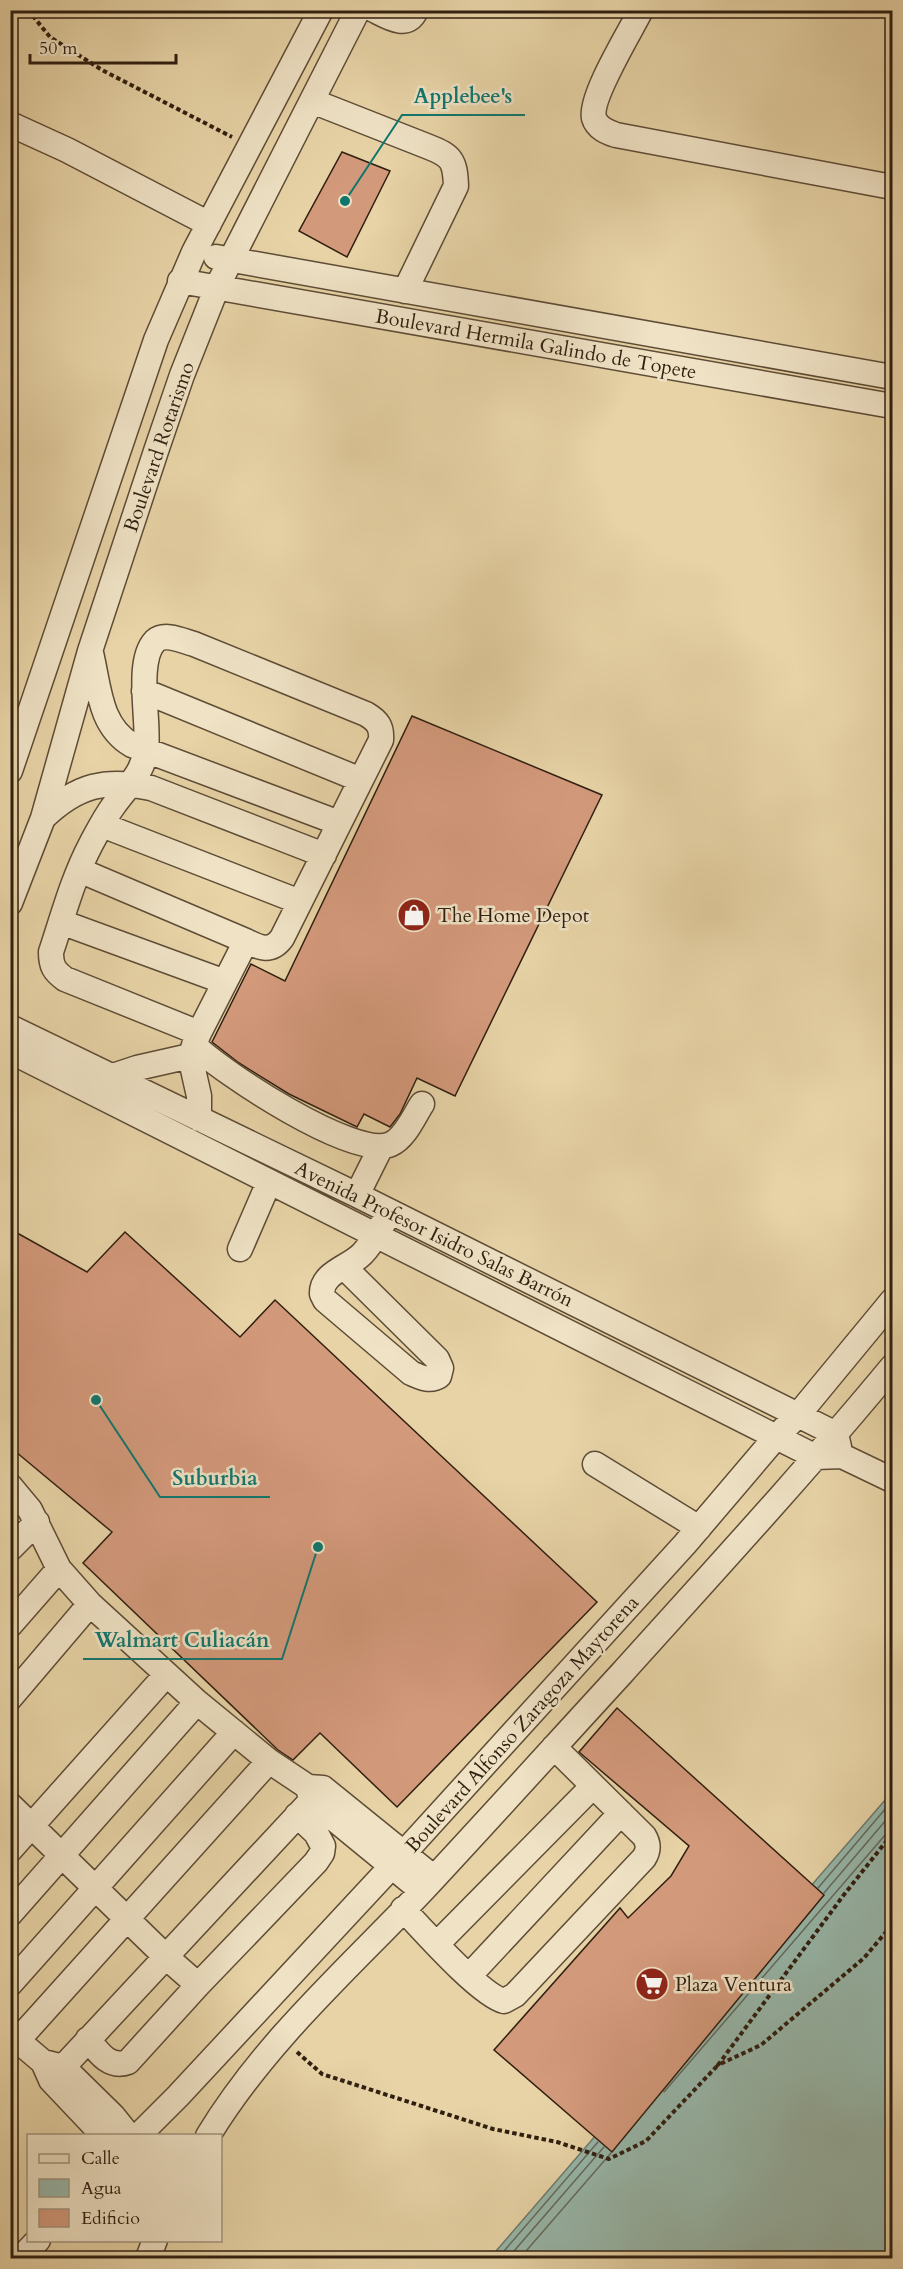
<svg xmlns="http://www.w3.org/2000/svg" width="903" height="2269" font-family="Cardo,serif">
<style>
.water{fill:#97b7aa;stroke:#6e7a6c;stroke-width:1.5}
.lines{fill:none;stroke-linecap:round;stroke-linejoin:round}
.shore{stroke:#646b5d;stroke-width:1.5}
.building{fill:#d3997b;stroke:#301f10;stroke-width:1.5}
.minor-casing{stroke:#5e4c36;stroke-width:27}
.path{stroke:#301f10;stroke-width:4;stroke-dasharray:4.5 3;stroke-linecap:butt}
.minor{stroke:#efe2c5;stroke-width:24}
.labels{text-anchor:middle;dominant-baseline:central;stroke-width:5;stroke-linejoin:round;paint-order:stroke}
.street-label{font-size:20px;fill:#301f10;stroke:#efe2c5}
.poi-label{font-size:20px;fill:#301f10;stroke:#efe2c5;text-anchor:start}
.leader{fill:none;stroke:#0f766e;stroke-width:2}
.callout-dot{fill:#0f766e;stroke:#efe2c5;stroke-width:2}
.callout-label{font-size:21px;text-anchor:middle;font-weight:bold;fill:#0f766e;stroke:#efe2c5;stroke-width:5;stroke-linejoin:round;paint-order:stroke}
</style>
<rect width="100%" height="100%" fill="#e7d3a6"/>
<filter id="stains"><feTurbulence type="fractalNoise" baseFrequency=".00333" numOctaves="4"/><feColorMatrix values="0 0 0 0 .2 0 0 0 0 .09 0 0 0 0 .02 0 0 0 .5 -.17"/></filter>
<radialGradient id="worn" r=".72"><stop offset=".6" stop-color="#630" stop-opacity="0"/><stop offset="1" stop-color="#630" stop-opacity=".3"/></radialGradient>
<path class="water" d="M 892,1792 L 892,2258 L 490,2258 Z"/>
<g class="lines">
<path class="shore" d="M 818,1888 L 892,1801
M 824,1893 L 892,1813
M 664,2092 L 892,1827
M 498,2258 L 598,2142
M 508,2258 L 604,2147
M 520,2258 L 611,2153"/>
</g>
<path class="building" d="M 342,152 L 390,171 L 347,257 L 299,231 Z
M 412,716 L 602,795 L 455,1096 L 417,1078 L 400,1114 L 390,1127 L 364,1114 L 357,1127 L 289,1094 L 239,1063 L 212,1042 L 251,964 L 285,981 Z
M 10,1229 L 87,1272 L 125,1232 L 240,1337 L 275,1300 L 597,1602 L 397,1807 L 320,1733 L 293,1760 L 278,1750 L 83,1563 L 112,1532 L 10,1447 Z
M 617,1708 L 824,1895 L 612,2152 L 494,2050 L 620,1908 L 628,1918 L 671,1876 L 689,1846 L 579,1752 Z"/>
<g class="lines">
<g class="minor-casing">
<path id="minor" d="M 374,10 C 388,17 408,30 416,10
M 641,10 C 630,32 589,98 594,118 C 597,128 607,132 616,135 L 892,187
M 312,101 L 429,147 C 452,156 455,161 456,186 L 405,291
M 10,124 L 67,150 L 209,224
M 216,257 L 892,377
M 180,281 L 892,406
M 91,653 C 99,686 99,726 132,745 L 339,823
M 144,691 L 361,780
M 10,771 L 156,340 L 194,252 L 321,10
M 43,818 C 77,785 106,778 151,788 L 324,855
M 102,825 L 300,902
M 79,870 L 246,941 L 199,1033 L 190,1056 L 199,1096 L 199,1119
M 10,903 L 43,818 L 90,651 L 156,451 L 182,375 L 217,287 L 358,10
M 61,922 L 225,982
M 10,1027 L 357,1195 L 836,1434 L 839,1447
M 199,1033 L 65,979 C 54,971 51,966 51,952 C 63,916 73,878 91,844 C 98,831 105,817 114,805 C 127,787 143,773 146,750 C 150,723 135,662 155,641 C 165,632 183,641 194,644 L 366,714 C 378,721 382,727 381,740 L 282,938 C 271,953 260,948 246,941
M 194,1045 C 221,1072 356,1161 391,1144 C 405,1138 414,1116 422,1104
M 10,1051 L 816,1457 L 842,1456 L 892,1480
M 110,1077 L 137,1068 L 190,1056
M 357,1195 L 381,1147
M 240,1249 L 269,1182
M 344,1267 L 437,1359 L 441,1368 L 439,1376 C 430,1382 420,1377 411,1373 L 325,1300 L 322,1294 C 321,1272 351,1267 363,1253 C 372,1244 377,1232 384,1222
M 595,1464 L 699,1528
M 10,1486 L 30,1510 L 59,1569 L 90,1604 L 197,1702 L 269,1761 L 308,1787 L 323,1788 L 433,1877
M 10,1549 L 37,1522
M 10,1625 L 59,1569
M 10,1698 L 90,1604
M 308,1787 L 311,1800 L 422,1891
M 10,1805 L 166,1957 L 198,1985
M 10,1850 L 166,1675
M 403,1909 C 423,1930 480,1995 504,2001 L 515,1995 L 644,1858 C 649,1850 649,1844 644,1836 L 554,1747
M 10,1914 L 197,1702
M 437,1944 L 593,1786
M 469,1976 L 621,1813
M 10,1984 L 234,1732
M 10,2034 L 43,2062 L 51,2080 L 104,2136
M 88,2039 C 98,2052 109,2069 128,2062 L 198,1985 L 316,1862 L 322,1853 L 323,1846 L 316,1833 L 297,1815
M 18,2040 L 269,1761
M 48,2063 L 63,2067 L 113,2116 L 129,2136
M 51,2080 L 323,1788
M 138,2136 L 178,2096 L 404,1853 L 685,1544 L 776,1437 L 798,1415 L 892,1301
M 208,2136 C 265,2042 347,1970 422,1891 C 489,1819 555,1746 622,1673 C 713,1572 805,1472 892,1367
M 21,2258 L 38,2240
M 148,2258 L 155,2240"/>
</g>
<path class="path" d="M 28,10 L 50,37 L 102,70 L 232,137
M 892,1834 L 843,1896 L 718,2065 L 761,2045 L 864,1958 L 892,1925
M 297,2052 L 322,2074 L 493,2129 L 557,2142 L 609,2159 L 646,2141 L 718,2065"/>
<use href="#minor" class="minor"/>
</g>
<defs>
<g id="shop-disc" transform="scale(1.725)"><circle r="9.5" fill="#8f2418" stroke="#efe2c5"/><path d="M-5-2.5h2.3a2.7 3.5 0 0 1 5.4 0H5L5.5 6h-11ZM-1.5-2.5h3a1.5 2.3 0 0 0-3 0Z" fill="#fff"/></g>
<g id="supermarket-disc" transform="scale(1.725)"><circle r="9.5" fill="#8f2418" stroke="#efe2c5"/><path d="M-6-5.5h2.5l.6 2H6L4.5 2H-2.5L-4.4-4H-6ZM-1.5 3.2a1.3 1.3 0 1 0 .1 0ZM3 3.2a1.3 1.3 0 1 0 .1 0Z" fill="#fff"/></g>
</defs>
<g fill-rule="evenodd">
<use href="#shop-disc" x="414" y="915"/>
<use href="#supermarket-disc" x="652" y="1984"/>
</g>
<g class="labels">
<g class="street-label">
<text transform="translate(536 344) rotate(10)">Boulevard Hermila Galindo de Topete</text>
<text transform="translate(159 447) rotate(-71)">Boulevard Rotarismo</text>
<text transform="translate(434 1234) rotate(26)">Avenida Profesor Isidro Salas Barrón</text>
<text transform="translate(522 1724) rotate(-48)">Boulevard Alfonso Zaragoza Maytorena</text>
</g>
<g class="poi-label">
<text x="437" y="915">The Home Depot</text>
<text x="675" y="1984">Plaza Ventura</text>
</g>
</g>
<path class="leader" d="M345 201L402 115H525M96 1400L160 1497H270M318 1547L282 1659H83"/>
<g class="callout-dot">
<circle cx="345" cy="201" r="6"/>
<circle cx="96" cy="1400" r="6"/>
<circle cx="318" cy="1547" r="6"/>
</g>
<g class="callout-label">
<text x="463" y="103">Applebee's</text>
<text x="215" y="1485">Suburbia</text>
<text x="182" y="1647">Walmart Culiacán</text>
</g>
<rect width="903" height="2269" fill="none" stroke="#e7d3a6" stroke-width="36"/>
<rect x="12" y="12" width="879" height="2245" fill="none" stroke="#301f10" stroke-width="3"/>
<rect x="18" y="18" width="867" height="2233" fill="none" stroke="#301f10" stroke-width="1.5"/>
<rect x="27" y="2134" width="195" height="108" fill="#efe2c5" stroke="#a3947d" stroke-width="1.5"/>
<rect x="39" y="2154" width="30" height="9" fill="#efe2c5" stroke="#a3947d" stroke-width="1.5"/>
<text x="81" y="2164" font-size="18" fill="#301f10">Calle</text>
<rect x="39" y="2179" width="30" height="18" fill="#97b7aa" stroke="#a3947d" stroke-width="1.5"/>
<text x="81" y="2194" font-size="18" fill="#301f10">Agua</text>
<rect x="39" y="2209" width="30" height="18" fill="#d3997b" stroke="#a3947d" stroke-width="1.5"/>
<text x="81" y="2224" font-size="18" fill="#301f10">Edificio</text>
<path d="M30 54v9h146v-9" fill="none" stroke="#301f10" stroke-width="3"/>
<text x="39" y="54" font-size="18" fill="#301f10" stroke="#efe2c5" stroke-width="4.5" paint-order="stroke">50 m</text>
<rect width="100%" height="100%" filter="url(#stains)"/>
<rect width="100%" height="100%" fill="url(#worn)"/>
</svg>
